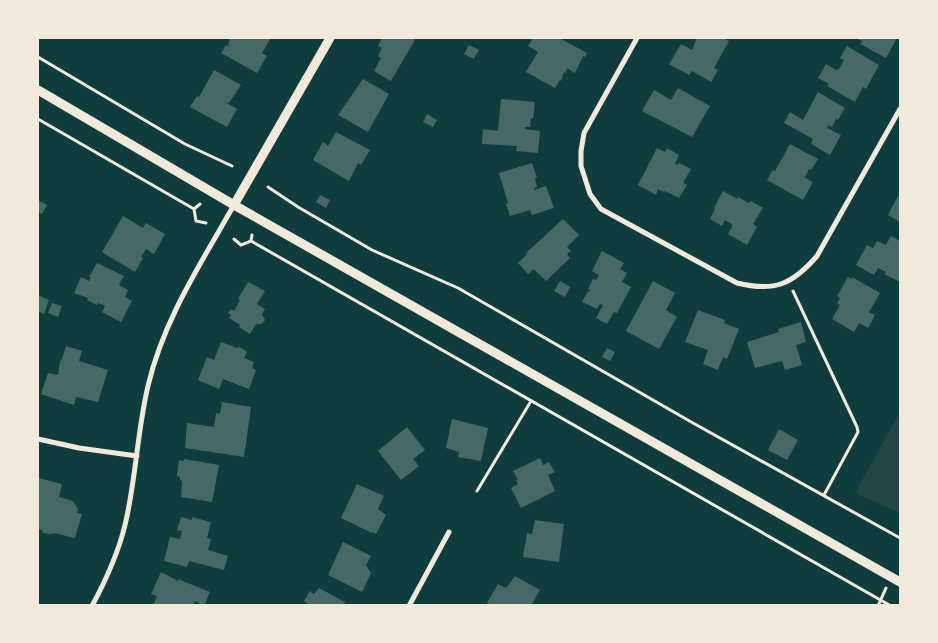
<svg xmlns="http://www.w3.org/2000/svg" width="938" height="643" font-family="'PT Sans Narrow',sans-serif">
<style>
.green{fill:#244646}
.building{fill:#486865}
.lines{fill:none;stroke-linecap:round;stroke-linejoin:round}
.path{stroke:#f1e9da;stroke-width:3}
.minor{stroke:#f1e9da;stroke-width:5}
.tertiary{stroke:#f1e9da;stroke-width:9}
</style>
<rect width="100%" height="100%" fill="#0f3d3e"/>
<path class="green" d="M 900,412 L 900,513 L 855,493 Z"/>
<path class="building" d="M 230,38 L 271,38 L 262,53 L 267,56 L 257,73 L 221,53 L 226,45 L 228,46 Z
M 382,38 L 416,38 L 391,81 L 374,71 L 381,58 L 378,56 L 382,48 L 378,46 Z
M 533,38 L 559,38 L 587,53 L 585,57 L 583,56 L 575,73 L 567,68 L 566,73 L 564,72 L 561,81 L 560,80 L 555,88 L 526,72 L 538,52 L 528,46 Z
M 697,38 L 723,38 L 729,41 L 714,68 L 718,70 L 711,82 L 692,71 L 689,75 L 669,64 L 681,44 L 692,50 Z
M 855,38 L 897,38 L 886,58 L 860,44 L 862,41 Z
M 469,45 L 479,50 L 474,59 L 464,54 Z
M 847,46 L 879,65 L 866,89 L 863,87 L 855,102 L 827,86 L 829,84 L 818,78 L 826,64 L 836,70 L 839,69 L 844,60 L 840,58 Z
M 214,70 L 241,85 L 229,103 L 225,102 L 237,109 L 227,127 L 190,107 L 197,96 L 199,97 Z
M 363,79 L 389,94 L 368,132 L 338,115 Z
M 678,88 L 710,106 L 692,137 L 642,111 L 654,90 L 671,100 Z
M 818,92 L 845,108 L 838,120 L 836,119 L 832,127 L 829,125 L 827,128 L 841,135 L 830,155 L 811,144 L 813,139 L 784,123 L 790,112 L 803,120 Z
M 501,99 L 535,102 L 533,119 L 531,118 L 530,127 L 525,127 L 525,129 L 540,131 L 538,153 L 516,151 L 517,146 L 482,144 L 483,129 L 498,131 Z
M 427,114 L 437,120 L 433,127 L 423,122 Z
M 336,132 L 370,150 L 361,165 L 358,163 L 349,181 L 313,160 L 323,142 L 328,146 Z
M 790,144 L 818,159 L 811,170 L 809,169 L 805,177 L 802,176 L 813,182 L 803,200 L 767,180 L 773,170 L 775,171 Z
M 657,148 L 665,152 L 667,148 L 679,155 L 675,164 L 677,165 L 679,163 L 691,169 L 683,183 L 687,185 L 679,198 L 665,191 L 664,192 L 658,189 L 656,195 L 638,185 Z
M 532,163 L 537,178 L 535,178 L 537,187 L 534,188 L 534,190 L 546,186 L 554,208 L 532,215 L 530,210 L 510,216 L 506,204 L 508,203 L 499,173 Z
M 723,191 L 737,199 L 738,197 L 749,203 L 751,201 L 763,208 L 753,224 L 757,227 L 747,245 L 728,234 L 733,225 L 725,220 L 722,226 L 710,219 L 715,209 L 714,208 Z
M 320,195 L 330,200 L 326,208 L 316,202 Z
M 898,196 L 900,197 L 900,222 L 888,215 Z
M 38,200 L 47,205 L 42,214 L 38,212 Z
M 123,216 L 143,228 L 146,223 L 165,234 L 154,254 L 146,249 L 141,257 L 143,258 L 135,272 L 102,252 Z
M 563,219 L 579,235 L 567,247 L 571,251 L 567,254 L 570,258 L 546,281 L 534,269 L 528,274 L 518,263 L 527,254 L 526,253 Z
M 891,236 L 900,241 L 900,282 L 884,274 L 886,272 L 878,268 L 874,275 L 856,265 L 867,245 L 873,248 L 877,241 L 886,245 Z
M 602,251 L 624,263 L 620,269 L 627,273 L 622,282 L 631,287 L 617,313 L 614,312 L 607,324 L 596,318 L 603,305 L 600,304 L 597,309 L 582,302 L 588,291 L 589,292 L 590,290 L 588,289 L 593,279 L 596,280 L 599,275 L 592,271 Z
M 97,263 L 124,276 L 119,285 L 128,290 L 125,297 L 132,301 L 121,322 L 102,312 L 105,306 L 98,303 L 97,305 L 87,300 L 88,298 L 74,293 L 81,277 L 89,281 L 91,277 L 89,277 Z
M 848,277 L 852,279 L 852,277 L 880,293 L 869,312 L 875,315 L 868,328 L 859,323 L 854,332 L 832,319 L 840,305 L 837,303 L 840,298 L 837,296 Z
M 560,281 L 570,287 L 565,297 L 554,291 Z
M 653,281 L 675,293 L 666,310 L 677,317 L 659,349 L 626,331 Z
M 248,282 L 265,291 L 257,304 L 265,309 L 262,314 L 265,320 L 262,324 L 256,324 L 250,334 L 239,327 L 240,325 L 229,318 L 231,315 L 228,313 L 231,309 L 234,311 L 240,300 L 238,299 Z
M 38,295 L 49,300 L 44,314 L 38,311 Z
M 52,303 L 62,306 L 58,317 L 48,313 Z
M 698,310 L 725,320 L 724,323 L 739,329 L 727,359 L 723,357 L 718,370 L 703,364 L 708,350 L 685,342 Z
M 801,322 L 806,342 L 796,345 L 802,365 L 785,370 L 782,361 L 755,368 L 747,342 L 779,332 L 778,329 Z
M 221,342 L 237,348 L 239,347 L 243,349 L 247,352 L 244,358 L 254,362 L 252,368 L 256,370 L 249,389 L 223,379 L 219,389 L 198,380 L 207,357 L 214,360 Z
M 66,346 L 82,351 L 79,361 L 108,370 L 98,402 L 76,397 L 74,405 L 41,394 L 48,373 L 58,375 L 60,361 L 62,359 Z
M 607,348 L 615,352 L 610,361 L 602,357 Z
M 222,402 L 251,407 L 244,457 L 185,448 L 187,423 L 214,427 L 216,413 L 220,414 Z
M 452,419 L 488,428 L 481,461 L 458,457 L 459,452 L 446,448 Z
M 407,427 L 425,450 L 413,459 L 419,466 L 401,480 L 378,451 Z
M 779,429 L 798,440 L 787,460 L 768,450 Z
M 540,458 L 543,465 L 549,462 L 555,472 L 548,475 L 555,491 L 521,508 L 511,488 L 518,484 L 516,480 L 518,480 L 513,471 Z
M 184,459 L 219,465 L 212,502 L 181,497 L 182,481 L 180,480 L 180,477 L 177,476 L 179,460 L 184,461 Z
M 38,478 L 62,484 L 59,497 L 73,501 L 78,509 L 77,513 L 82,514 L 75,538 L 54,533 L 51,534 L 43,533 L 42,530 L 38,529 Z
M 357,484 L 384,496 L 378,509 L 386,515 L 376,534 L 373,532 L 372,533 L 341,518 Z
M 181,517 L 192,520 L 192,517 L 211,522 L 207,538 L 211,539 L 208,550 L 228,556 L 224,570 L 189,561 L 187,567 L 164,561 L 170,537 L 180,539 L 182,531 L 177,530 Z
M 535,520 L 564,524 L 559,562 L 523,557 L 527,533 L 532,534 Z
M 343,542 L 371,556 L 366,565 L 371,573 L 362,592 L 328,575 Z
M 161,572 L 178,581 L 178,579 L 210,592 L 204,606 L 195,601 L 193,606 L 153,606 L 157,596 L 151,594 Z
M 515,576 L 540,590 L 531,606 L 491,606 L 487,603 L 498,584 L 506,588 Z
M 319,588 L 345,602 L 343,606 L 311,606 L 304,601 L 310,591 L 314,594 Z"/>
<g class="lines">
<path class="path" d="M 38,57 L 185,144 L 232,166
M 38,119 L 194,209 L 196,221 L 206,223
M 268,187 L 298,207 L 372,250 L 458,288 L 693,423 L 900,538
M 194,209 L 200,204
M 234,239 L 241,245 L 251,241
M 251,241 L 891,606
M 251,241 L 252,235
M 793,291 L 857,427 L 858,432 L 824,495
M 477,491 L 531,401
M 878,606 L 886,588"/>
<path class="minor" d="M 637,38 L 584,133 L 581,151 L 581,166 L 590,194 L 601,209 L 737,283 C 774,292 792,285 817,256 L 900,109
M 38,439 L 79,448 L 137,456
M 92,606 C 106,580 118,554 125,525 C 136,480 137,432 148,386 C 163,321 201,263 234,205
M 409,606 L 449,532"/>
<path class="tertiary" d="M 38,90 L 234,205 L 900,582
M 234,205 L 330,38"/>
</g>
<rect width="938" height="643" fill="none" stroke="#f1e9da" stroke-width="78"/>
</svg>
